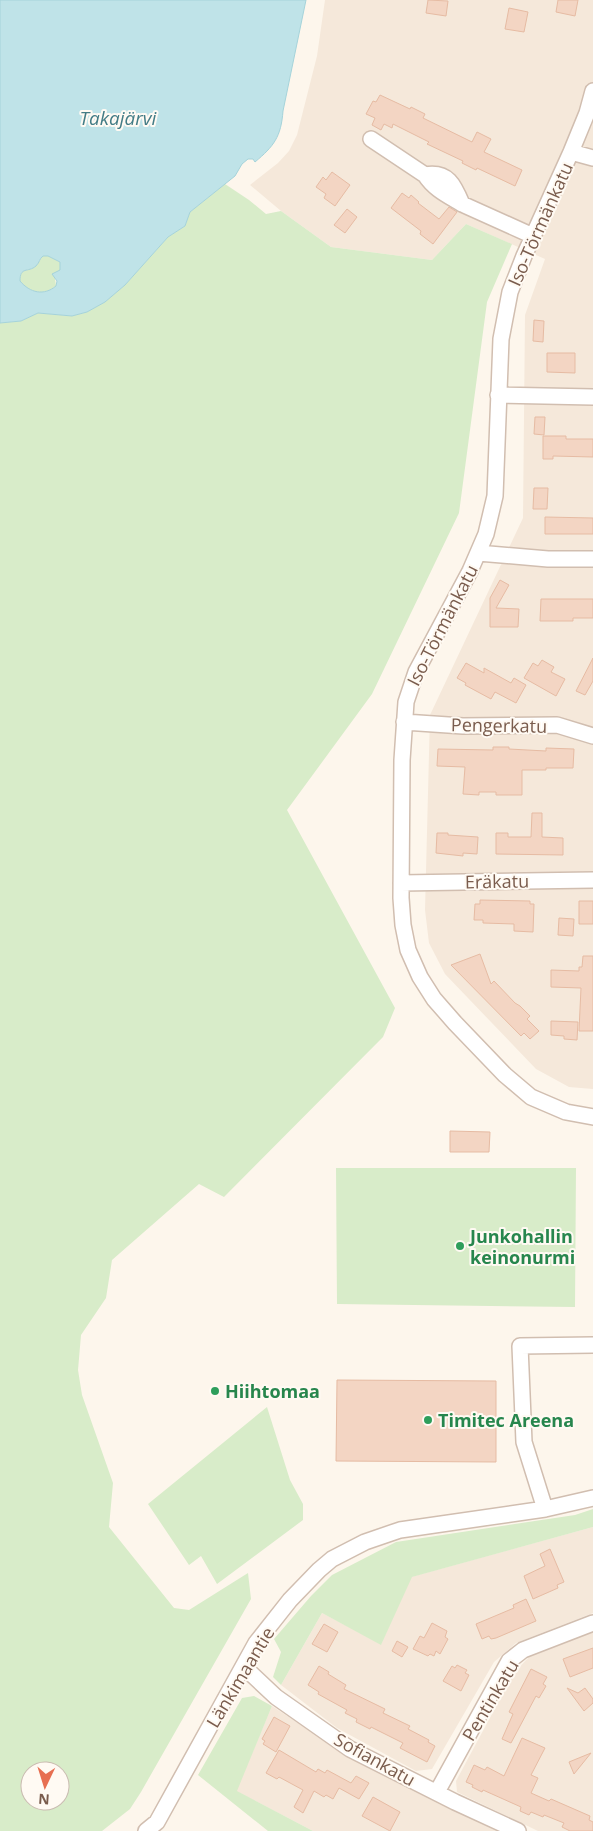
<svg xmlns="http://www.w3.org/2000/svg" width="593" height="1831" font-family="'Open Sans',sans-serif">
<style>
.residential{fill:#f5e8da}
.green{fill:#d8ecc9;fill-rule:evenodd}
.water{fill:#bfe3e8;stroke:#a5d3da;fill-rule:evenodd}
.building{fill:#f3d5c3;stroke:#e6bba3}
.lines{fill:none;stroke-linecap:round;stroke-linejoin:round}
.minor-casing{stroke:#d1beb0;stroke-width:18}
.minor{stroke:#fff;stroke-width:15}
.leisure-dot{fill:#2e9e5b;stroke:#fffaf3;stroke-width:2}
.labels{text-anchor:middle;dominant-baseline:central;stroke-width:4;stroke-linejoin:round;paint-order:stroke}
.street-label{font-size:18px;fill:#7a5c4d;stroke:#fffaf3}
.leisure-label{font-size:18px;font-weight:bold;fill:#27864d;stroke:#fffaf3;text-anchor:start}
.water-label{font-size:19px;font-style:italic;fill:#437c86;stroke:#fffaf3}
</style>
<rect width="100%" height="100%" fill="#fdf6ec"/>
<path class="residential" d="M 325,0 L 593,0 L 593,1089 L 569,1087 L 536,1069 L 445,974 L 429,943 L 425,910 L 430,715 L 523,518 L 525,315 L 545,259 L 466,224 L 432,260 L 331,247 L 281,211 L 250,185 L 278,163 L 289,151 L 297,135 L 317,56 Z
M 593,1527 L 593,1613 L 516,1643 L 494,1662 L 432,1769 L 416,1771 L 337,1728 L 281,1685 L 322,1613 L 381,1644 L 411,1577 Z
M 593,1632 L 593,1831 L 538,1831 L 457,1792 L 456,1781 L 514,1673 L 529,1657 Z
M 272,1706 L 331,1745 L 498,1831 L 313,1831 L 236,1791 Z"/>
<path class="green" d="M 225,184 L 249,200 L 266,214 L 281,211 L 331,247 L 432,260 L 466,224 L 512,244 L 487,302 L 459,513 L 372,694 L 287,810 L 395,1008 L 383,1037 L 224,1197 L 199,1184 L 112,1260 L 106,1298 L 81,1335 L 78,1370 L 82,1395 L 113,1483 L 109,1527 L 174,1608 L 189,1610 L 248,1573 L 251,1599 L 141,1792 L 130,1809 L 102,1831 L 0,1831 L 0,323 L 21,321 L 38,313 L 72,316 L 87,312 L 105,302 L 125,285 L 168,237 L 185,226 L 190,212 ZM 30,1771 L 60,1771 L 60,1801 L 30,1801 Z
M 43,256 L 48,256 L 60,262 L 61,270 L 55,278 L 56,286 C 44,296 30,293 20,281 C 20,266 28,273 36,266 C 40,262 39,259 43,256 Z
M 336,1168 L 576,1168 L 575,1307 L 337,1304 Z
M 267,1407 L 290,1480 L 303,1504 L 303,1520 L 217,1584 L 201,1556 L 189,1565 L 148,1504 Z
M 593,1509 L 593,1527 L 412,1577 L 381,1645 L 322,1613 L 281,1685 L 273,1677 L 281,1652 L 274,1639 L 311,1596 L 332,1575 L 396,1542 L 575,1515 Z
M 254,1696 L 272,1706 L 237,1791 L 313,1831 L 268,1831 L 198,1775 L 242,1698 Z"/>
<path class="water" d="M 0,0 L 306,0 L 283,111 C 281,137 274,146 255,162 L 253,159 L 248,159 L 242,164 L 235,176 L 190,212 L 185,226 L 168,237 L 125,285 L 105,302 L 87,312 L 72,316 L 38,313 L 21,321 L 0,323 ZM 43,256 L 48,256 L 60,262 L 60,270 L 52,274 L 57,281 L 56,286 C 44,296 30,293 20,281 C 20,266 28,273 36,266 C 40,262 39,259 43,256 Z"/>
<path class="building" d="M 428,0 L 448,1 L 446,16 L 426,13 Z
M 558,0 L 578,0 L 575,16 L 556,12 Z
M 509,8 L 528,12 L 524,32 L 505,29 Z
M 380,95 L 410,109 L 411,107 L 425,114 L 423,118 L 472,142 L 477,132 L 491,139 L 484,152 L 522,170 L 515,186 L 477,168 L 476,170 L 462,163 L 463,161 L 427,144 L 429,142 L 393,124 L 392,128 L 384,124 L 381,130 L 372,125 L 375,118 L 366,114 L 373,101 L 376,102 Z
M 332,172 L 350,185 L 335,206 L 324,198 L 326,194 L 316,187 L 323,177 L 326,180 Z
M 402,193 L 409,198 L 411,195 L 419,202 L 418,203 L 439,219 L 449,207 L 457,212 L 433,244 L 420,234 L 421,231 L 391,208 Z
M 347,209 L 357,217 L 345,233 L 334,225 Z
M 534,320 L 544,321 L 543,342 L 533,341 Z
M 547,353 L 575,353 L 575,373 L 547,372 Z
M 535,417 L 545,417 L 544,435 L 534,434 Z
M 543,436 L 566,436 L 566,439 L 593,439 L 593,457 L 553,456 L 553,459 L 543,459 Z
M 534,488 L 548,488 L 547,509 L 533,509 Z
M 545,517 L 593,518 L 593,534 L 545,534 Z
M 500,580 L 509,585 L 496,608 L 519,609 L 518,627 L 490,627 L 490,598 Z
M 541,599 L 593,599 L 593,618 L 573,618 L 573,621 L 540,621 Z
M 593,658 L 593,681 L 585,695 L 576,691 Z
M 542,660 L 554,667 L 551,672 L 565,679 L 556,696 L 524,678 L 533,663 L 538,666 Z
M 466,663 L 484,673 L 484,668 L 511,683 L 514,678 L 526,685 L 516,703 L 495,692 L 491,699 L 465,685 L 466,683 L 457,678 Z
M 493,747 L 509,747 L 509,749 L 546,751 L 546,748 L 574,749 L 573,768 L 546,768 L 546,770 L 522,770 L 522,795 L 496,795 L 496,792 L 479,792 L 479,795 L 463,794 L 465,767 L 437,766 L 438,749 L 493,750 Z
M 532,813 L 542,813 L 542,837 L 563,838 L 563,855 L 496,854 L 496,833 L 508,833 L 508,837 L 531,837 Z
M 437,833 L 448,833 L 448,835 L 478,837 L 477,854 L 463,853 L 463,856 L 436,853 Z
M 480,900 L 530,901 L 530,904 L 534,904 L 533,932 L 514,931 L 514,924 L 483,923 L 483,920 L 474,920 L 475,904 L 480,904 Z
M 579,901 L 593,901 L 593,924 L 579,924 Z
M 559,918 L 574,919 L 573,936 L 558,935 Z
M 480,954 L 491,984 L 494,981 L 515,1003 L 520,1006 L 530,1016 L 527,1019 L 539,1031 L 530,1039 L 524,1033 L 521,1036 L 451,965 Z
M 583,956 L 593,956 L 593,1031 L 579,1031 L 581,988 L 551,987 L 551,970 L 579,971 L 579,967 L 582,967 Z
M 551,1021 L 578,1022 L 577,1040 L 564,1039 L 564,1036 L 551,1035 Z
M 450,1131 L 490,1132 L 489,1152 L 450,1152 Z
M 337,1380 L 496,1381 L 496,1462 L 336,1461 Z
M 550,1549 L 564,1582 L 557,1585 L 558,1588 L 533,1599 L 524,1576 L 545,1566 L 540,1554 Z
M 526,1599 L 536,1621 L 496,1638 L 491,1639 L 489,1636 L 482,1639 L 476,1624 L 514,1608 L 513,1605 Z
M 432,1623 L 447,1631 L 445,1637 L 448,1639 L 440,1654 L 436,1651 L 434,1656 L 430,1654 L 428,1656 L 413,1649 L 420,1636 L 424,1638 Z
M 324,1624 L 338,1632 L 327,1652 L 312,1644 Z
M 397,1641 L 408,1647 L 402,1657 L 392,1651 Z
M 593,1648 L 593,1668 L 570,1677 L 563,1659 Z
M 457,1665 L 467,1670 L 465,1673 L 469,1675 L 461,1691 L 443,1681 L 452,1666 L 455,1668 Z
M 319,1666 L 329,1672 L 328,1674 L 346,1685 L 344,1689 L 385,1709 L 383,1713 L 410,1726 L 408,1729 L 429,1740 L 428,1742 L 435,1746 L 427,1762 L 400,1748 L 403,1743 L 371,1727 L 370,1729 L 356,1722 L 357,1719 L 345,1713 L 347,1710 L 318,1694 L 319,1692 L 308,1685 Z
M 531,1669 L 547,1677 L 543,1684 L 546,1686 L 539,1698 L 536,1696 L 511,1743 L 502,1739 L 513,1714 L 509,1712 Z
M 567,1688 L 578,1693 L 585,1688 L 593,1699 L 593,1703 L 584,1711 Z
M 274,1717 L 290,1726 L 276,1752 L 263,1744 L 265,1741 L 262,1739 Z
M 522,1738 L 545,1748 L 531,1775 L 538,1778 L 531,1793 L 549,1801 L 551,1799 L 590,1816 L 589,1820 L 593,1822 L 593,1831 L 570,1831 L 562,1827 L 564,1823 L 544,1815 L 543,1817 L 531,1812 L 529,1815 L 520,1811 L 521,1807 L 483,1790 L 482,1792 L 472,1787 L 473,1785 L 466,1782 L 474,1765 L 485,1770 L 487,1767 L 504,1776 Z
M 279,1750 L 316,1772 L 318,1769 L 325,1773 L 327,1770 L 351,1783 L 356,1776 L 369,1783 L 359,1799 L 339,1788 L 333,1799 L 326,1795 L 324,1797 L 314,1791 L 303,1813 L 294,1807 L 303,1790 L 279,1777 L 277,1779 L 266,1773 Z
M 591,1753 L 574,1774 L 569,1762 Z
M 373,1797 L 400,1812 L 390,1831 L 362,1816 Z"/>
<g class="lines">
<g class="minor-casing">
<path id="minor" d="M 593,91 L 587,113 L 571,152 L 524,256 L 510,292 L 501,339 L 495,496 L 486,534 L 470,571 L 416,672 L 406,702 L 402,760 L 401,898 L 403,925 L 408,950 L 420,977 L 434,999 L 455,1023 L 505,1075 L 531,1097 L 566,1112 L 593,1117
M 371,139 L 425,175
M 571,152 L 593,158
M 462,204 C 447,195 434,189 425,175 C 448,171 454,185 462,204 L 533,236
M 498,395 L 593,397
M 478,553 L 548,559 L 593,559
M 404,722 L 463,726 L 557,725 L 593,736
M 401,883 L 593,880
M 545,1509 L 524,1442 L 520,1346 L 593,1345
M 244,1667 L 276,1697 L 350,1749 L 455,1802 L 518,1831
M 437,1792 L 509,1661 L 523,1650 L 593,1623
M 146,1831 L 157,1822 L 256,1643 L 290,1600 L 319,1570 L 332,1559 L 365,1542 L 400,1530 L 545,1509 L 593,1498"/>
</g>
<use href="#minor" class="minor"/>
</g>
<g class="leisure-dot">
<circle cx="460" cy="1246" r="5"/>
<circle cx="215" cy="1391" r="5"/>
<circle cx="428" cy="1420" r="5"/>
</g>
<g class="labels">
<g class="street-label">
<text transform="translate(540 224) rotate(-66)">Iso-Törmänkatu</text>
<text transform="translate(442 625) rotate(-63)">Iso-Törmänkatu</text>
<text transform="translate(499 725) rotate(1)">Pengerkatu</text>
<text transform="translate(497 881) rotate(-1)">Eräkatu</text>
<text transform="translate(240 1677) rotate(-59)">Länkimaantie</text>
<text transform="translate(490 1700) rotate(-59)">Pentinkatu</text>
<text transform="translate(375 1759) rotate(29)">Sofiankatu</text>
</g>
<g class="leisure-label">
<text x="470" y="1236">Junkohallin<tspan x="470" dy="21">keinonurmi</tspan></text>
<text x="225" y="1391">Hiihtomaa</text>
<text x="438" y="1420">Timitec Areena</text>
</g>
<g class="water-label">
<text x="118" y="118">Takajärvi</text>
</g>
</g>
<g transform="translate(45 1786) rotate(184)"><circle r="24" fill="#fffaf3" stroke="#cabbb1"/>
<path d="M0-4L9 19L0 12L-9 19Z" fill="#e76f51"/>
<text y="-8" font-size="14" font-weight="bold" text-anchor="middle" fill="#7a5c4d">N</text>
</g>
</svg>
